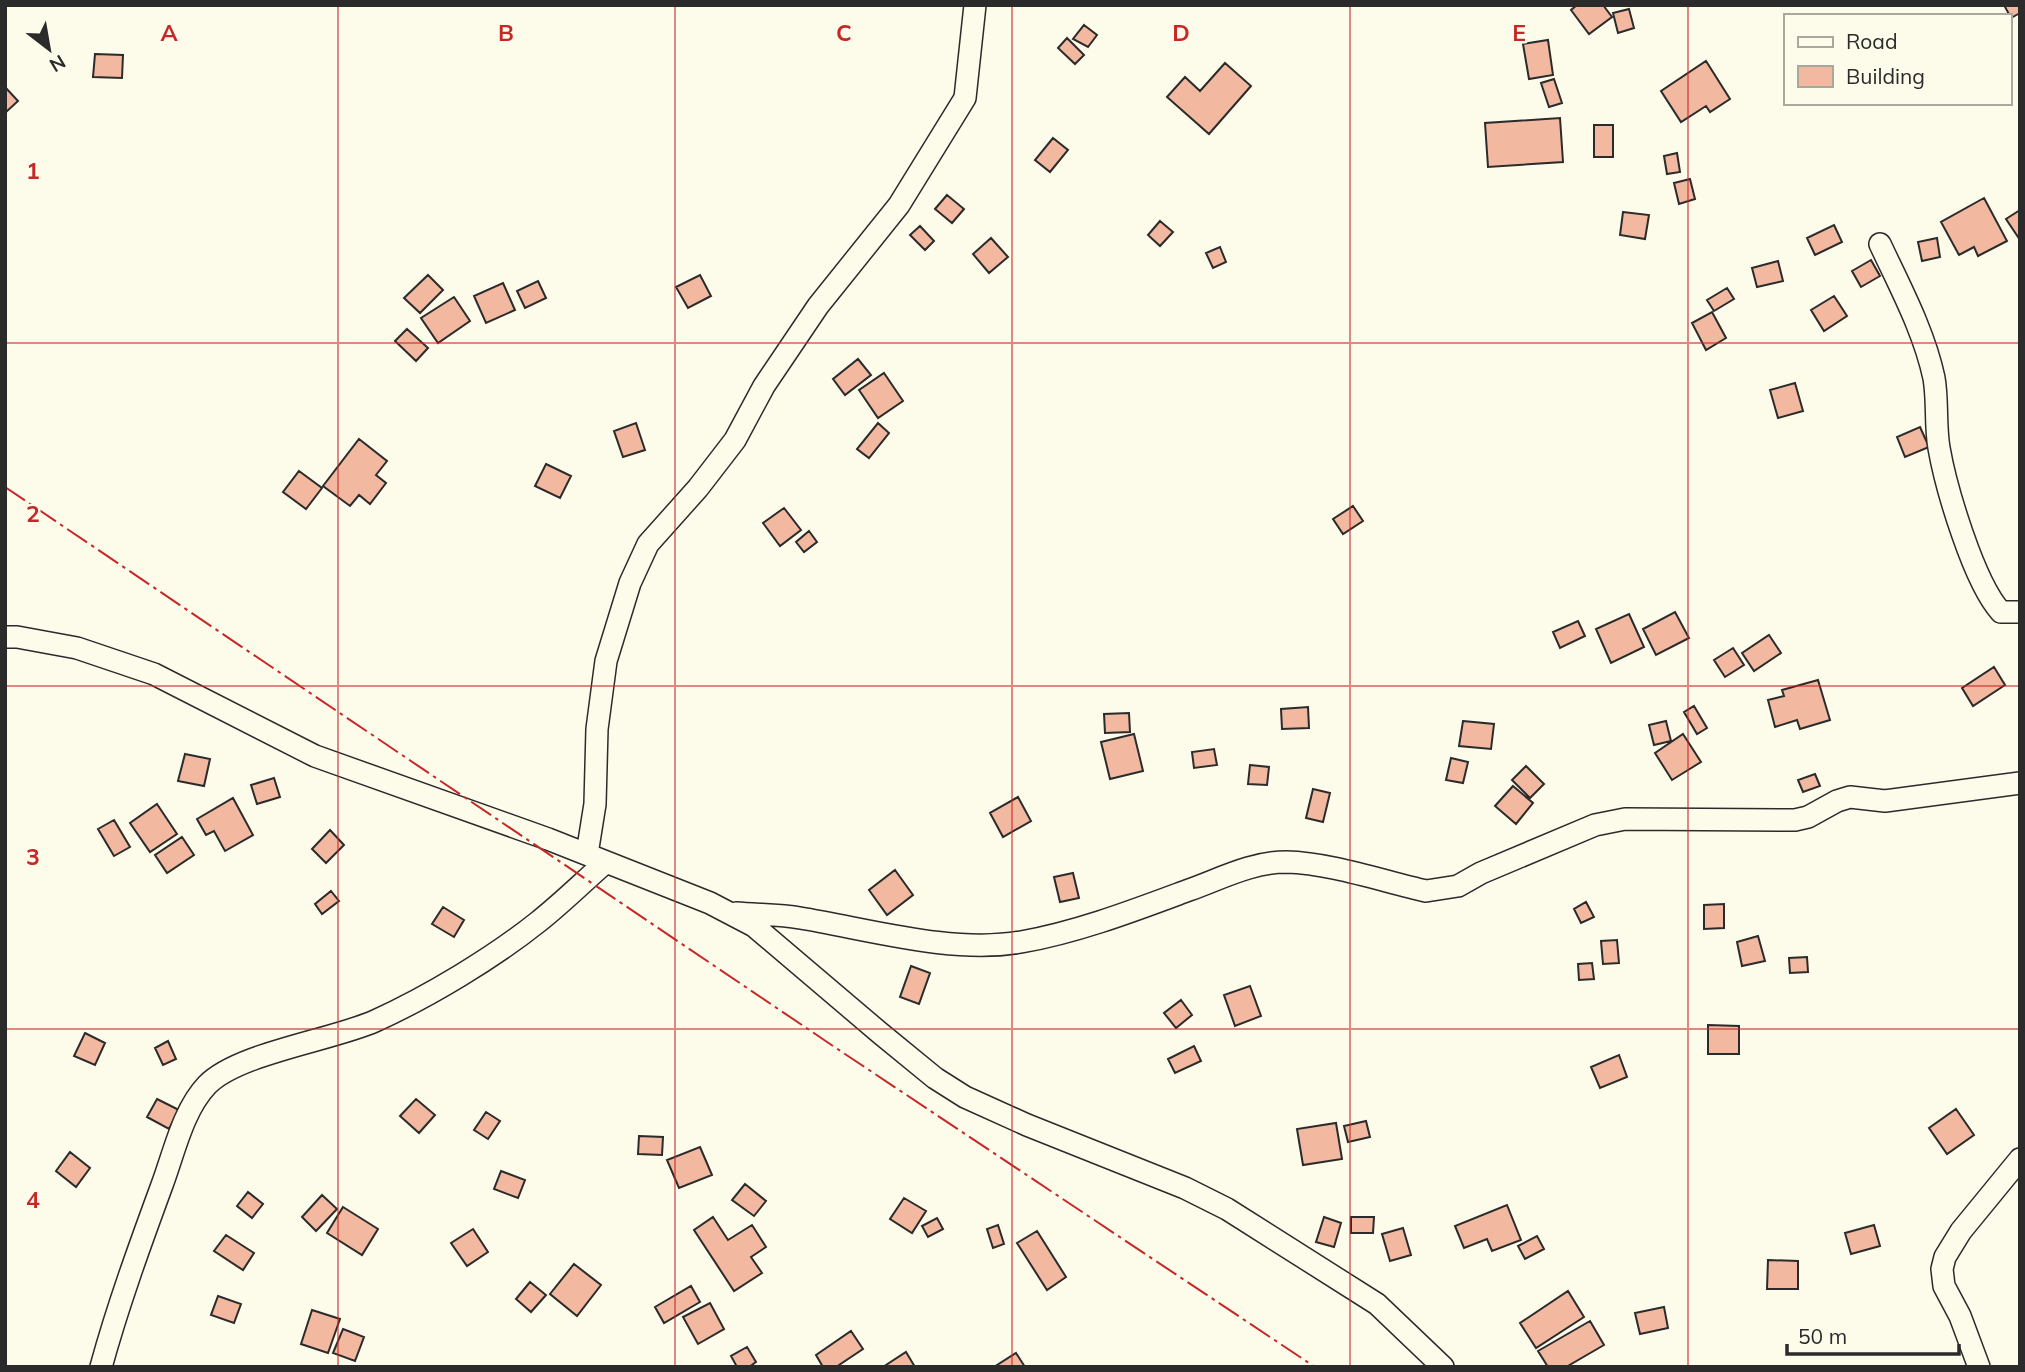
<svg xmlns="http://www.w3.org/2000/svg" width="2025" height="1372" font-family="Mulish,sans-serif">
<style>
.building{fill:#f2b8a0;stroke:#2b2b2b;stroke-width:2}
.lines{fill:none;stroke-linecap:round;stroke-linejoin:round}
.street-casing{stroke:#2b2b2b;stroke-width:24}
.street{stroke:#fdfbea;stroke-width:21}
.power{stroke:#c62828;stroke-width:2;stroke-dasharray:24 5 3.5 5;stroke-linecap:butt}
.grid{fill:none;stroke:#c62828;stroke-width:2;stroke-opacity:0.55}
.grid-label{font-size:23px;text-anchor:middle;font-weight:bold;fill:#c62828;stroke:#fdfbea;stroke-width:5;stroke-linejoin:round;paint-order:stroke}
</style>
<rect width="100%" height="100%" fill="#fdfbea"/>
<path class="building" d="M 1577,5 L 1603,5 L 1612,17 L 1589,34 L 1571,10 Z
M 2004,5 L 2020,5 L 2020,13 L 2011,18 Z
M 1629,9 L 1634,28 L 1618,33 L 1613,13 Z
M 1084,25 L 1097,35 L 1088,47 L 1073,39 Z
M 1067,38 L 1084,55 L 1075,64 L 1058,48 Z
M 1548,40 L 1553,75 L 1529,79 L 1523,44 Z
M 95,54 L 123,55 L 122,78 L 93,77 Z
M 1706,61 L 1730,99 L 1710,112 L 1706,106 L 1681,122 L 1661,91 Z
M 1225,63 L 1251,86 L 1209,134 L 1167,97 L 1185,77 L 1200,91 Z
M 1554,79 L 1562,103 L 1549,107 L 1541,83 Z
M 5,87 L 18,101 L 5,113 Z
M 1560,118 L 1563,162 L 1488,167 L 1485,123 Z
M 1594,125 L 1613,125 L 1613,157 L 1594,157 Z
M 1053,138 L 1068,150 L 1050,172 L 1035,160 Z
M 1677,153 L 1680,172 L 1667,174 L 1664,156 Z
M 1690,179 L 1695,199 L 1679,204 L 1674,183 Z
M 947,195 L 964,209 L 952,223 L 935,209 Z
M 1984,198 L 2007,241 L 1978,256 L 1974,247 L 1959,255 L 1941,222 Z
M 2020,210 L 2020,240 L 2006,219 Z
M 1623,212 L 1649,215 L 1645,239 L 1620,235 Z
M 1160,221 L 1173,232 L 1160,246 L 1148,235 Z
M 1834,225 L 1842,242 L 1815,255 L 1807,238 Z
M 920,226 L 934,241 L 925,250 L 910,235 Z
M 991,238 L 1008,257 L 989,273 L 973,254 Z
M 1937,238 L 1940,257 L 1922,261 L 1918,242 Z
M 1220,247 L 1226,262 L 1213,268 L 1206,253 Z
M 1871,260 L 1880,276 L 1861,287 L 1852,271 Z
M 1778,261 L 1783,281 L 1757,287 L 1752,268 Z
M 428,275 L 443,290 L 420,313 L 404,298 Z
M 700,275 L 711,296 L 688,308 L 676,287 Z
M 538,281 L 546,298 L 525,308 L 517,291 Z
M 503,283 L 515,310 L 486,323 L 474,296 Z
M 1727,288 L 1734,299 L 1714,311 L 1707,300 Z
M 1834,296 L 1847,316 L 1824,331 L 1811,310 Z
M 454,297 L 470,321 L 438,343 L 421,318 Z
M 1712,312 L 1726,338 L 1706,350 L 1692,323 Z
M 407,329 L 428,348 L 416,361 L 395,341 Z
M 858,359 L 871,375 L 845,395 L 833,379 Z
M 884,373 L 903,401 L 878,418 L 859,390 Z
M 1795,383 L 1803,411 L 1778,418 L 1770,390 Z
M 636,423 L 645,450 L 623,457 L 614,431 Z
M 878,423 L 889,433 L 869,458 L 857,449 Z
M 1920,427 L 1929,447 L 1905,457 L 1897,437 Z
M 359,439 L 387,461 L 376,475 L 386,483 L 370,504 L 359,495 L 350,506 L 323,486 Z
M 546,464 L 571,476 L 560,498 L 535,486 Z
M 299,471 L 322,488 L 306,509 L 283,492 Z
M 1353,506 L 1363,521 L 1343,534 L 1333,519 Z
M 784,508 L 801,530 L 780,546 L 763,523 Z
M 809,531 L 817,542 L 804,552 L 796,542 Z
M 1675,612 L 1689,638 L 1656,655 L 1643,629 Z
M 1629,614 L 1644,647 L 1611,663 L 1596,629 Z
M 1578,621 L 1585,636 L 1560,648 L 1553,632 Z
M 1769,635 L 1781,653 L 1754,671 L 1742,653 Z
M 1733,648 L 1744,665 L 1725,677 L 1714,660 Z
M 1994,667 L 2005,685 L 1973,706 L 1962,688 Z
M 1818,680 L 1830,720 L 1800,729 L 1797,720 L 1775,727 L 1768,700 L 1784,696 L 1782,690 Z
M 1694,706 L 1707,728 L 1697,734 L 1684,712 Z
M 1308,707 L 1309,728 L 1282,729 L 1281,709 Z
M 1129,713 L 1130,732 L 1105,733 L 1104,714 Z
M 1463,721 L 1494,724 L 1491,749 L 1459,746 Z
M 1666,721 L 1671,741 L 1654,745 L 1649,725 Z
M 1134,734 L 1143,771 L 1110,779 L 1101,742 Z
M 1683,734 L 1701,762 L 1672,780 L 1655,753 Z
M 1214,749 L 1217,765 L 1194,768 L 1192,752 Z
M 185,754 L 210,759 L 204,786 L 178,781 Z
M 1451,758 L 1468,762 L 1463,783 L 1446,780 Z
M 1250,765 L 1269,767 L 1267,785 L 1248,784 Z
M 1526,766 L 1544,784 L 1530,798 L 1512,780 Z
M 1815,774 L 1820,786 L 1803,792 L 1798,780 Z
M 274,778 L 280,797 L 257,804 L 251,785 Z
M 1513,786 L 1533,803 L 1516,824 L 1495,806 Z
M 1313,789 L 1330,793 L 1323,822 L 1306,818 Z
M 1018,797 L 1031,821 L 1003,837 L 990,813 Z
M 233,798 L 253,835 L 225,851 L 214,831 L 206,835 L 197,819 Z
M 157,804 L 177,834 L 150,852 L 130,823 Z
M 114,820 L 130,847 L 114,856 L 98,829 Z
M 330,830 L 344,845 L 326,863 L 312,849 Z
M 182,837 L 194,855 L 167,873 L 155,855 Z
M 895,870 L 913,895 L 887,915 L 869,890 Z
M 1073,873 L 1079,898 L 1060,902 L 1054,877 Z
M 331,891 L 339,901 L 322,914 L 315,904 Z
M 1586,902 L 1594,917 L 1581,923 L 1574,909 Z
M 1724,904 L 1724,928 L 1704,929 L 1704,905 Z
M 443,907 L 464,920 L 454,937 L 432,924 Z
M 1758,936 L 1765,961 L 1742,966 L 1737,942 Z
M 1617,940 L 1619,963 L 1603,964 L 1601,941 Z
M 1807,957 L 1808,972 L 1790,973 L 1789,958 Z
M 1592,963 L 1594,979 L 1579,980 L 1578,964 Z
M 911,966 L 930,973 L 919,1004 L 900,997 Z
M 1250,986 L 1261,1016 L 1235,1026 L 1224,995 Z
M 1181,1000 L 1192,1015 L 1176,1028 L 1164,1013 Z
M 1708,1025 L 1739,1026 L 1739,1054 L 1708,1054 Z
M 85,1033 L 105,1043 L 95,1065 L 74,1056 Z
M 168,1041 L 176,1059 L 163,1065 L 155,1048 Z
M 1194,1046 L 1201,1061 L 1175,1073 L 1168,1059 Z
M 1619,1055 L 1627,1077 L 1600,1088 L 1591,1067 Z
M 157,1099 L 179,1110 L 169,1129 L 147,1117 Z
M 416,1099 L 435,1115 L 419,1133 L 400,1116 Z
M 1956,1109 L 1974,1135 L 1947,1154 L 1929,1128 Z
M 486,1112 L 500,1121 L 488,1139 L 474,1130 Z
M 1366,1121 L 1370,1137 L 1348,1142 L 1344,1126 Z
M 1336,1123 L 1342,1159 L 1303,1165 L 1297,1129 Z
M 639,1136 L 663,1137 L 662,1155 L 638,1154 Z
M 700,1147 L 712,1175 L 679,1188 L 667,1160 Z
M 70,1152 L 90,1168 L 76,1187 L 56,1171 Z
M 501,1171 L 525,1180 L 518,1198 L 494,1189 Z
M 745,1184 L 766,1201 L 754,1216 L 732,1200 Z
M 248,1192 L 263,1204 L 252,1218 L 237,1206 Z
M 322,1195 L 337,1209 L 316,1231 L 302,1217 Z
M 904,1198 L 926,1211 L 912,1233 L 890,1219 Z
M 1507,1205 L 1521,1240 L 1492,1251 L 1487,1239 L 1464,1248 L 1455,1226 Z
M 343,1207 L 378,1229 L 362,1255 L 327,1233 Z
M 713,1217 L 728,1240 L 752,1225 L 766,1247 L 751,1257 L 762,1273 L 734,1291 L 694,1230 Z
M 1324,1217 L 1341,1223 L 1334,1247 L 1316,1242 Z
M 1351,1217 L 1374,1217 L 1373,1233 L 1351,1233 Z
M 937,1218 L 943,1229 L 928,1237 L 922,1226 Z
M 998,1225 L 1004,1244 L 993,1248 L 987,1229 Z
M 1874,1225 L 1880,1246 L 1851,1254 L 1845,1233 Z
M 1403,1228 L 1411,1255 L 1390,1261 L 1382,1234 Z
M 473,1229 L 488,1252 L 467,1266 L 451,1243 Z
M 1037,1231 L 1066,1277 L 1047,1290 L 1017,1243 Z
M 226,1235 L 254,1253 L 243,1270 L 214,1251 Z
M 1537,1236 L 1544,1249 L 1525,1259 L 1518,1246 Z
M 1768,1260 L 1798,1261 L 1798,1289 L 1767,1289 Z
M 574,1264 L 601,1285 L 577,1316 L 550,1294 Z
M 530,1282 L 546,1295 L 531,1312 L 516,1299 Z
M 691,1286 L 700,1302 L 664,1323 L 655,1307 Z
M 1568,1291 L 1584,1317 L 1536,1348 L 1520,1323 Z
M 218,1296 L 241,1304 L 234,1323 L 211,1315 Z
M 710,1303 L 724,1329 L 698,1344 L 683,1317 Z
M 1664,1307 L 1668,1328 L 1640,1334 L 1635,1313 Z
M 312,1310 L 340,1319 L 328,1353 L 301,1344 Z
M 1590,1321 L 1604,1345 L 1566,1367 L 1548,1367 L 1538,1351 Z
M 343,1329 L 364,1337 L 355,1361 L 333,1353 Z
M 851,1331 L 863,1349 L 836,1367 L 823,1367 L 816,1355 Z
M 747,1347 L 756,1362 L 749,1367 L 737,1367 L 731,1356 Z
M 906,1352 L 915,1367 L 883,1367 Z
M 1016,1353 L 1025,1367 L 994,1367 Z"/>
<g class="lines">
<g class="street-casing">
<path id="street" d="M 1880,244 C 1900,287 1924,331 1934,378 C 1938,401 1935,425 1939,448 C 1946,488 1974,583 2001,612 L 2020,612
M 5,637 L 17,637 L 77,648 L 154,674 L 315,756 L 548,839 L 710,903 L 754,926 L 880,1033 L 935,1078 L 965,1097 L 1027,1125 L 1185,1188 L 1227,1209 L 1377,1304 L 1443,1367
M 587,854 L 595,804 L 597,729 L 606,661 L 630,583 L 648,544 L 698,488 L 735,440 L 764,386 L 818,306 L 899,205 L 965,98 L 975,5
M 736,913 C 757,915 779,914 800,918 C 868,929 952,954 1021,942 C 1078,932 1135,910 1189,890 C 1220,879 1252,862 1286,862 C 1331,863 1382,881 1426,891 L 1458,886 L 1481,873 L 1595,825 L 1625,819 L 1795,820 L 1808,817 L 1837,801 L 1850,797 L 1885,801 L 2020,783
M 101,1367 C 118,1305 140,1245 162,1185 C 174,1153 183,1110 207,1085 C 238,1053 333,1040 375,1021 C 428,997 493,958 538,922 C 562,903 583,882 606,862
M 1979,1367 L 1960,1316 L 1944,1286 L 1942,1269 L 1945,1257 L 1961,1231 L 2020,1159"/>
</g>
<use href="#street" class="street"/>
<path class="power" d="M 5,487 L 836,1048 L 1315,1367"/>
</g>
<path class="grid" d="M 338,5 L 338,1367M 675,5 L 675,1367M 1012,5 L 1012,1367M 1350,5 L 1350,1367M 1688,5 L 1688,1367M 5,343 L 2020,343M 5,686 L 2020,686M 5,1029 L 2020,1029"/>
<g class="grid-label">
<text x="169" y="41">A</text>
<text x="506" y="41">B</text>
<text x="844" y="41">C</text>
<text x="1181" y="41">D</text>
<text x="1519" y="41">E</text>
<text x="33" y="179">1</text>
<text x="33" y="522">2</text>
<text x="33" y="865">3</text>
<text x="33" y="1208">4</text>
</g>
<rect width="2025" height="1372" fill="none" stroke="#2b2b2b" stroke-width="14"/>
<rect x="1784" y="14" width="228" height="91" fill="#fdfbea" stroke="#a9a89e" stroke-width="2"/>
<rect x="1798" y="37" width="35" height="10" fill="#fdfbea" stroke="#a9a89e" stroke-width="2"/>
<text x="1846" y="49" font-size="21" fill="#2b2b2b">Road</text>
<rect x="1798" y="66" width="35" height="21" fill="#f2b8a0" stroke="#a9a89e" stroke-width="2"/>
<text x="1846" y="84" font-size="21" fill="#2b2b2b">Building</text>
<g transform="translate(49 49) rotate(149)" stroke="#fdfbea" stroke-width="5" paint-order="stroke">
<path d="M0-5L12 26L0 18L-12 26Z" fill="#2b2b2b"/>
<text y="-10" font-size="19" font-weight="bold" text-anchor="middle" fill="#2b2b2b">N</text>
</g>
<path d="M1787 1344v10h172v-10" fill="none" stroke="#2b2b2b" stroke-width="3.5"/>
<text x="1798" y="1344" font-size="21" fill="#2b2b2b" stroke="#fdfbea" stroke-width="5" paint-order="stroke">50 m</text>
</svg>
